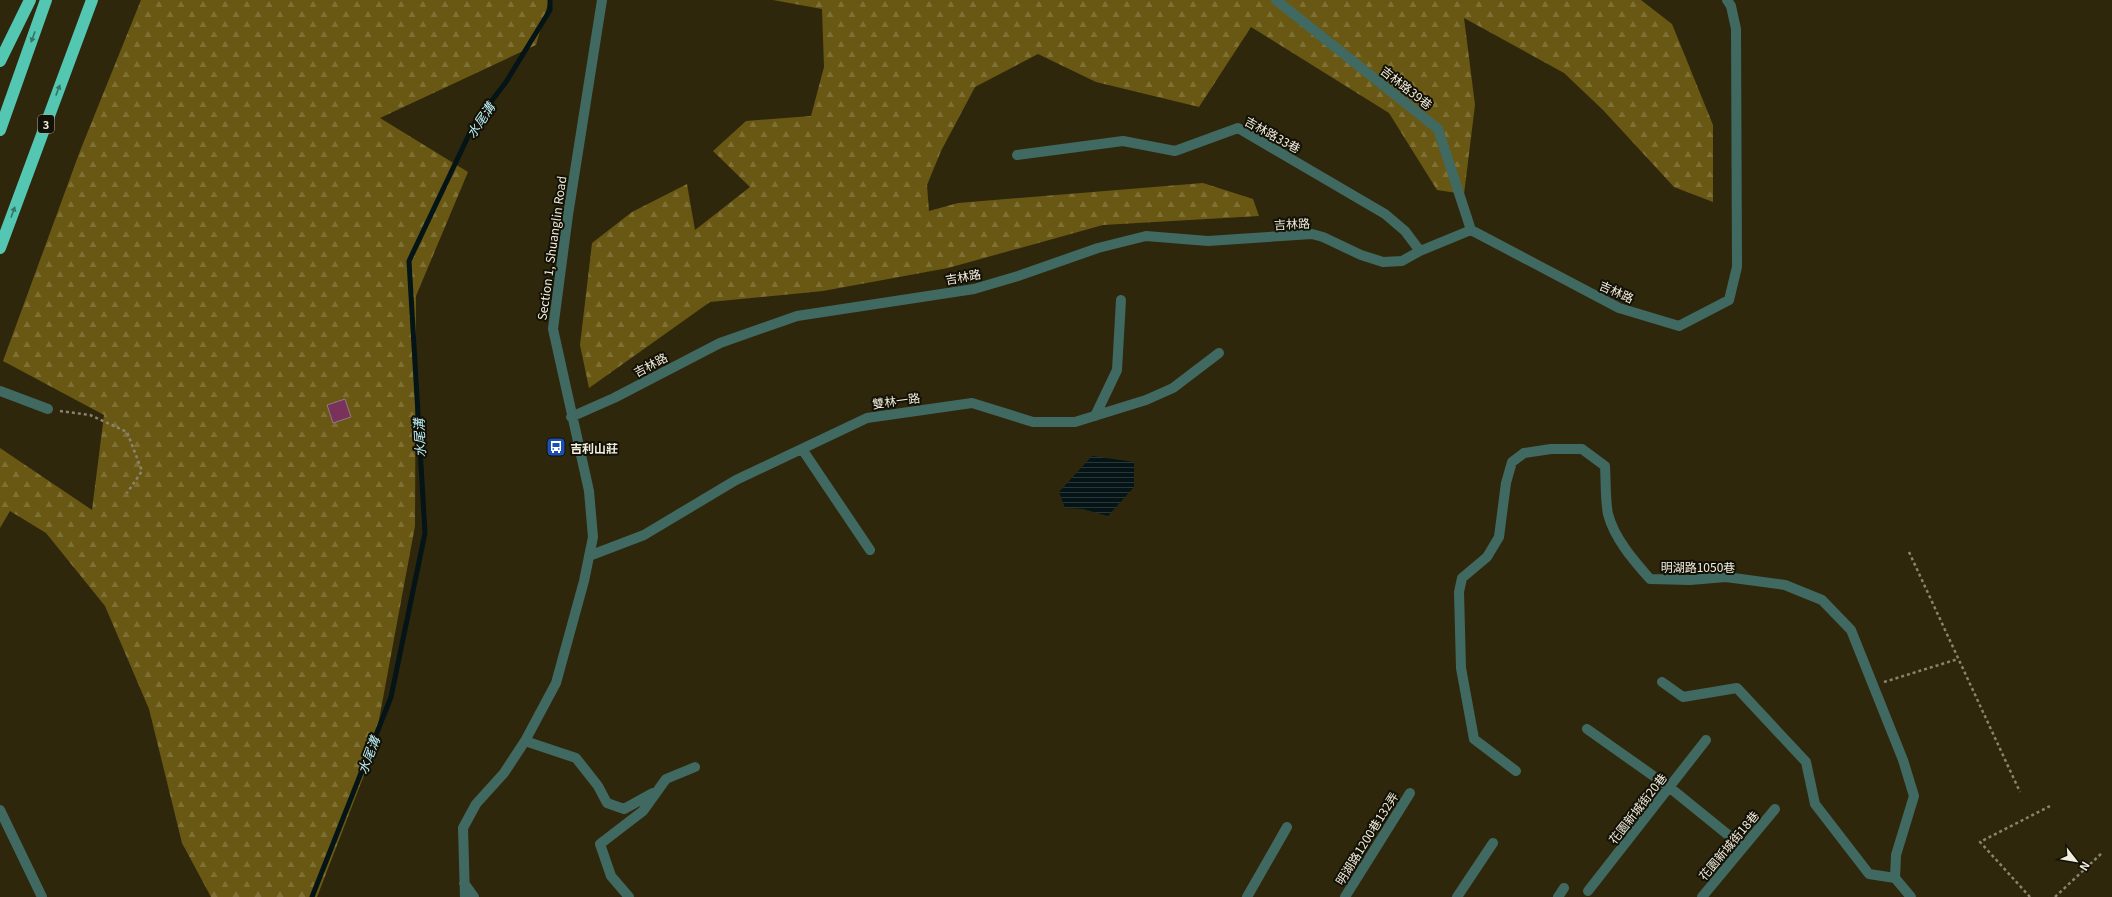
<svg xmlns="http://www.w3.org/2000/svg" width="2112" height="897" font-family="Georgia,'Noto Sans TC',serif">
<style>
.forest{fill:url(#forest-firs)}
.water{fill:url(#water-rules)}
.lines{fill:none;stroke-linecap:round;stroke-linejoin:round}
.stream{stroke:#051416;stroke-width:5}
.building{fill:#79335a;stroke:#947685}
.path{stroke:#8a846e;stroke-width:2.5;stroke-dasharray:3 3;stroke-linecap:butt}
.minor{stroke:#406a61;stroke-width:10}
.highway{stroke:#53c7b2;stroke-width:12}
.oneway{fill:#367565}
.labels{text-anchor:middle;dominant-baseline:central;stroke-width:4;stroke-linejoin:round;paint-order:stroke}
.shield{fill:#131006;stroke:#afab9d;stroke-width:1}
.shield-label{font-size:11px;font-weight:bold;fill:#f2eede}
.street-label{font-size:12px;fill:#f2eede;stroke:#131006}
.poi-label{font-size:12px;font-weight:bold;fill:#f2eede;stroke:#131006;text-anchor:start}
.water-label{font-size:13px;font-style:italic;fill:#baeff8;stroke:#131006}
</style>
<defs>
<pattern id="forest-firs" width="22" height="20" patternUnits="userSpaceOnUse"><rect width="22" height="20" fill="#695813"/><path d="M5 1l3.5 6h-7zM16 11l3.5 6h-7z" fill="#7f7035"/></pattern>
<pattern id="water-rules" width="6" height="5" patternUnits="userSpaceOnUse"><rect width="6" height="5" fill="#051416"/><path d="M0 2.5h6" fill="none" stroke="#2a3637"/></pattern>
</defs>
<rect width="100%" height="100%" fill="#2e270c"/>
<path class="forest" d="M 141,0 L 549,0 L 536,45 L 380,118 L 468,172 L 416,296 L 415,526 L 373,752 L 317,897 L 211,897 L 182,843 L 149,709 L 105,606 L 46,533 L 10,511 L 0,528 L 0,448 L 92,510 L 104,415 L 3,361 L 80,151 Z
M 773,0 L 1641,0 L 1672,24 L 1713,125 L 1713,202 L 1674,187 L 1603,110 L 1564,73 L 1464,18 L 1475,105 L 1464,194 L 1437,190 L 1389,113 L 1251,27 L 1199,107 L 1096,82 L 1038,54 L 975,87 L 941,151 L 927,185 L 929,211 L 958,203 L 1203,183 L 1253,199 L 1259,216 L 1103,225 L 948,268 L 823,291 L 710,302 L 589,388 L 580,345 L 592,243 L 632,212 L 687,184 L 695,230 L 750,187 L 713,151 L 746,121 L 811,116 L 824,67 L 822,9 Z"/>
<path class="water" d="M 1092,456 L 1134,462 L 1134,487 L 1108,516 L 1083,509 L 1065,508 L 1059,492 Z"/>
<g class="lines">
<path class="stream" d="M 312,897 L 391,697 L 425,533 L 409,261 L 474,124 L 506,82 L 550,10 L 550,0"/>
</g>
<path class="building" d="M 345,399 L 351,417 L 333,423 L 327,405 Z"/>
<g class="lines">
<path class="path" d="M 60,411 L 90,415 L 127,432 L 142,471 L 127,493
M 1909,552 L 2020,792
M 1884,682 L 1958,659
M 2030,897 L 1980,842 L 2052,805
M 2055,897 L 2103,852"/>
<path class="minor" d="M 1276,0 L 1438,129 L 1471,230
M 1017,155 L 1123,141 L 1175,151 L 1238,128 L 1385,214 L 1405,231 L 1420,251
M 0,391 L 48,409
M 1095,416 L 1117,370 L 1121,300
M 571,417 L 614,398 L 720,343 L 797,316 L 974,289 L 1018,276 L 1098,248 L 1146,236 L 1208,241 L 1312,234 L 1323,237 L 1361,255 L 1383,262 L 1402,261 L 1420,251 L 1471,230 L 1619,308 L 1679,326 L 1729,300 L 1737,267 L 1736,29 L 1731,6 L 1727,0
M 802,449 L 870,550
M 589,556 L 644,535 L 736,480 L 867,418 L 972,403 L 1033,422 L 1075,422 L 1146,400 L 1173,388 L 1219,353
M 1662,682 L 1683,697 L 1737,688 L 1806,762 L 1815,804 L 1869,874 L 1895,878
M 1587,729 L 1669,787 L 1743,847
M 525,741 L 576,758 L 598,786 L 607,803 L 624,809 L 653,793
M 1516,771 L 1474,739 L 1461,668 L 1459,592 L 1462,578 L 1487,557 L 1499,537 L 1506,483 L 1512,462 L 1524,453 L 1551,449 L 1582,449 L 1605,466 C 1606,481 1605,499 1608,514 C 1614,538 1634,561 1650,579 L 1690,580 L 1726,577 L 1785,585 L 1822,600 L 1851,630 L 1903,760 L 1914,796 L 1896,855 L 1895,878 L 1911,897
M 0,810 L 42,897
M 464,883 L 474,897
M 1588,891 L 1706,740
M 465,897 L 463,828 L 476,804 L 504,773 L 525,741 L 556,683 L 584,581 L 593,537 L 589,491 L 553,329 L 568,215 L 602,0
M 629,897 L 611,876 L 600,844 L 643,811 L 666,779 L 695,767
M 1247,897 L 1287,827
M 1345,897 L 1410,793
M 1457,897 L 1493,843
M 1558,897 L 1564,888
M 1702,897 L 1775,809"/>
<path class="highway" d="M 0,61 L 30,0
M 0,130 L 46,0
M 0,248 L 92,0"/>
</g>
<defs><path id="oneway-solid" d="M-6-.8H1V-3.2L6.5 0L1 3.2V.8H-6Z"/></defs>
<g class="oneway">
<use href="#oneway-solid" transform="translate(33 37) rotate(110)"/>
<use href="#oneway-solid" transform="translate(58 90) rotate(-69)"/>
<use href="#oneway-solid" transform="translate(13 212) rotate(-70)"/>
</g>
<defs>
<g id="bus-square" transform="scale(1)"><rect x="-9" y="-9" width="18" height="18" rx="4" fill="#1a4fb4" stroke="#131006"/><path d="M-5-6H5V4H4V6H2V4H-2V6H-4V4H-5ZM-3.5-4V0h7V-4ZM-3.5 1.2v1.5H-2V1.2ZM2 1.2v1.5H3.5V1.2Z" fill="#fff"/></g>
</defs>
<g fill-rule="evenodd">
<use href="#bus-square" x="556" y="447"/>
</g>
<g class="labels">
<rect class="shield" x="38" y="115" width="16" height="18" rx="3"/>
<g class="shield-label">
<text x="46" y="124">3</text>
</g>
<g class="street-label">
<text transform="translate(1407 87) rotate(38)">吉林路39巷</text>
<text transform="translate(1273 134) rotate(29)">吉林路33巷</text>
<text transform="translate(1292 223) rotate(-3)">吉林路</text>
<text transform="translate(551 248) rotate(-82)">Section 1, Shuanglin Road</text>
<text transform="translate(963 276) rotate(-10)">吉林路</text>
<text transform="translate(1617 291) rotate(24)">吉林路</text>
<text transform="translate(650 364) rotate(-28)">吉林路</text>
<text transform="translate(896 400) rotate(-8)">雙林一路</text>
<text x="1698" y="566">明湖路1050巷</text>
<text transform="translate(1637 808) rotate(-52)">花園新城街20巷</text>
<text transform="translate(1366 838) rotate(-58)">明湖路1200巷132弄</text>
<text transform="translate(1728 845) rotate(-50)">花園新城街18巷</text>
</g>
<g class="poi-label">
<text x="570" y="447">吉利山莊</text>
</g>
<g class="water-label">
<text transform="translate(480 120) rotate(-56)">水尾溝</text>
<text transform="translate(419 438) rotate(-93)">水尾溝</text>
<text transform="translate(368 755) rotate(-69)">水尾溝</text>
</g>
</g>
<g transform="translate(2076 861) rotate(121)" stroke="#131006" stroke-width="3" paint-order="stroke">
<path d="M0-3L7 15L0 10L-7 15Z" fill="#f2eede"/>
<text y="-6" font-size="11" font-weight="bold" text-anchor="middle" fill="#f2eede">N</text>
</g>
</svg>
